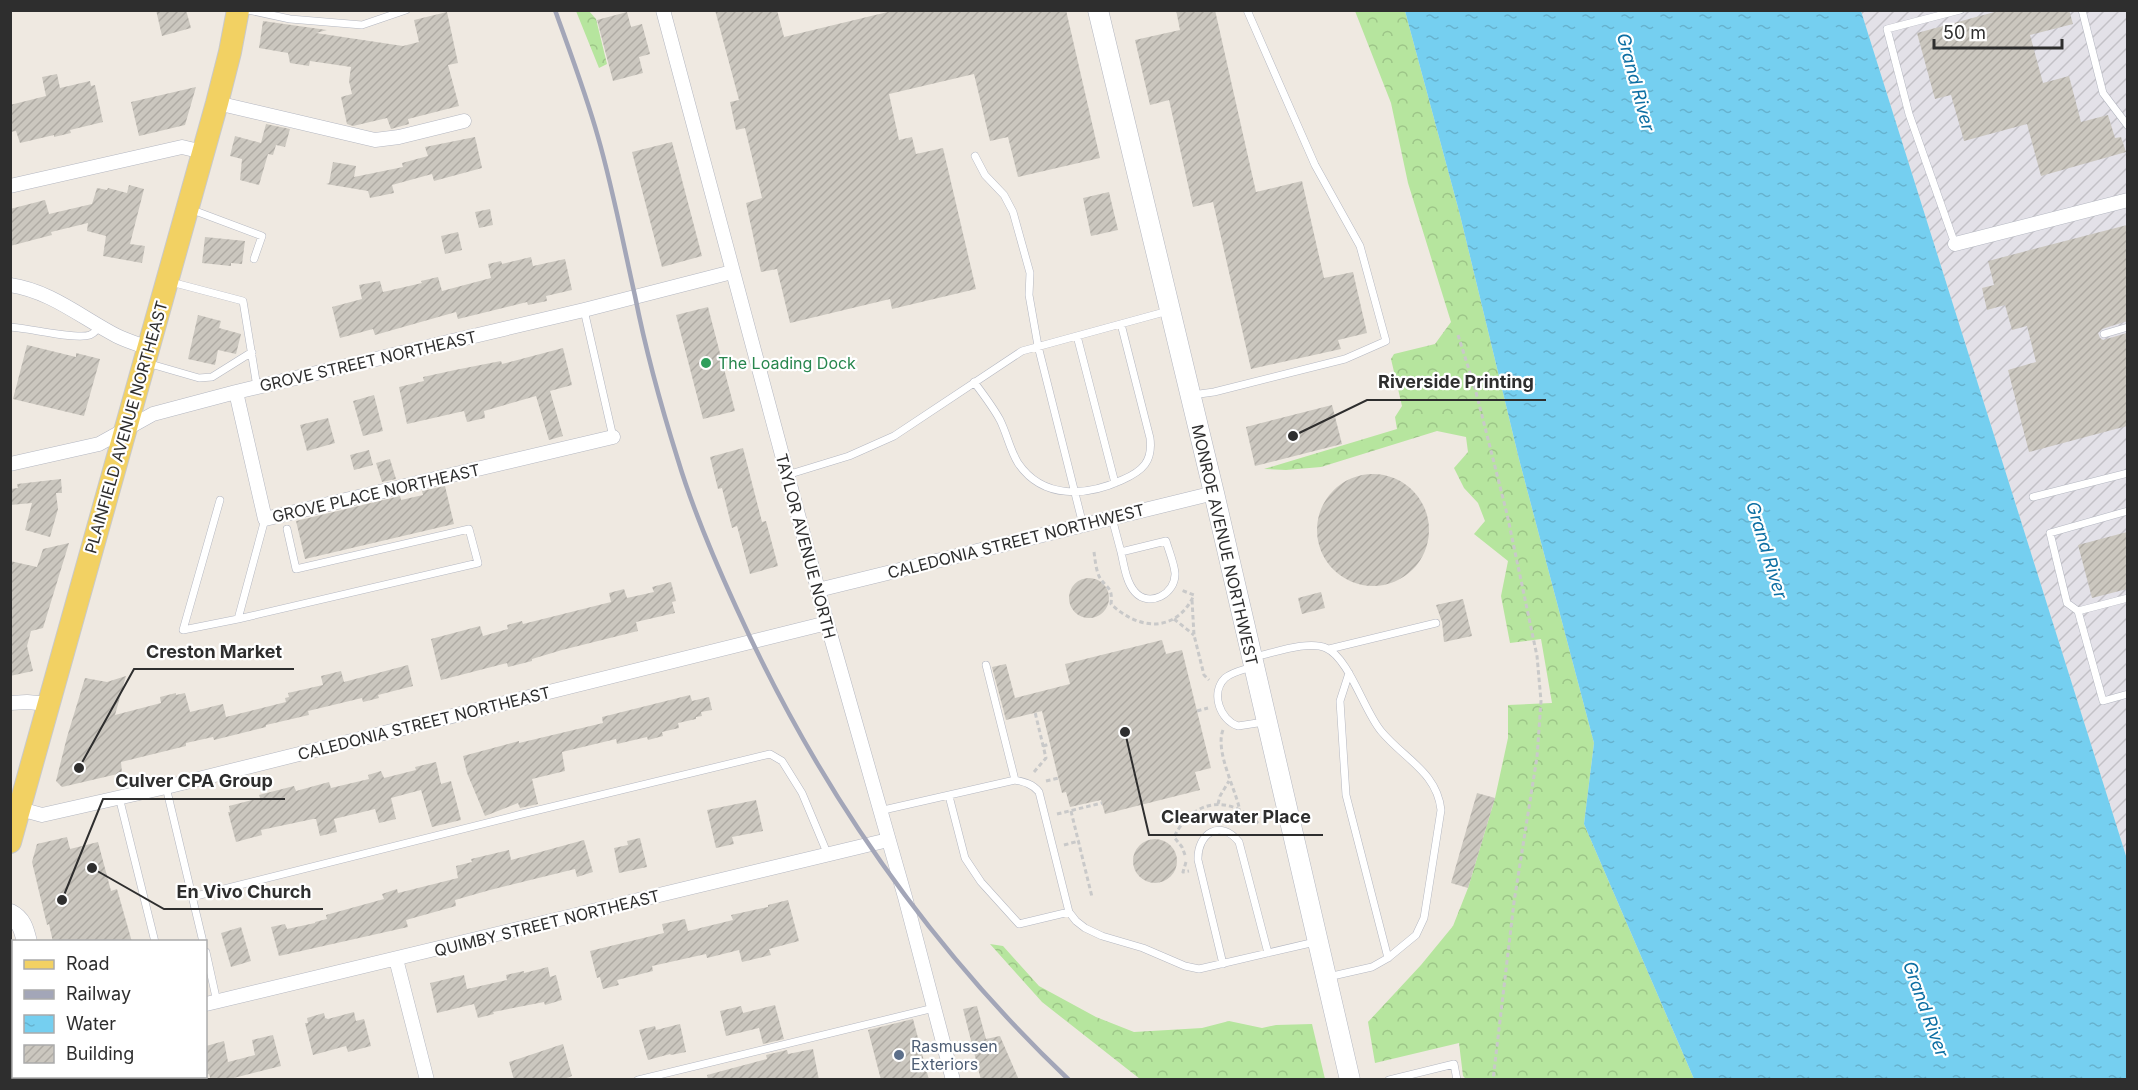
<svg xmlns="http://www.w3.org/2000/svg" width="2138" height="1090" font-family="Inter,sans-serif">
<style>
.industrial{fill:url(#industrial-furrows)}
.forest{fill:url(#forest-crowns)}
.water{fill:url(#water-ripples)}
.building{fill:url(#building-hatch)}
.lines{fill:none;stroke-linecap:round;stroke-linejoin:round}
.lane-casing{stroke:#b4b7c1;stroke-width:8}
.street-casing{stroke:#b4b7c1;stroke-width:15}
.secondary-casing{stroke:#b4b7c1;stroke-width:21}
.primary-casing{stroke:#c9c9c9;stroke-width:24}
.path{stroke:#c9c9c9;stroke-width:3;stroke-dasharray:4.5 3;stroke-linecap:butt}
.lane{stroke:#fff;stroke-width:7}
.street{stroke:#fff;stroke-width:14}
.secondary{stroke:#fff;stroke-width:20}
.primary{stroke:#f2d163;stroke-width:22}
.rail{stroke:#a3a6b8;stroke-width:4.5}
.leisure-dot{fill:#2e9e5b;stroke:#fff;stroke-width:2}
.service-dot{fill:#5c6f8a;stroke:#fff;stroke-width:2}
.labels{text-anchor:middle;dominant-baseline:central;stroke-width:4.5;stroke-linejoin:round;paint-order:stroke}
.street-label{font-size:16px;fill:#2e2e2e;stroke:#fff}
.leisure-label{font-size:16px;fill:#27864d;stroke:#fff;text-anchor:start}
.service-label{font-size:16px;fill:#4e5e75;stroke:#fff;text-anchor:start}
.water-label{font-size:18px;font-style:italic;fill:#0d6fa3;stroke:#fff}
.leader{fill:none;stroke:#2e2e2e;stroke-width:2}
.callout-dot{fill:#2e2e2e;stroke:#fff;stroke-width:2}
.callout-label{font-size:18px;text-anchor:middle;font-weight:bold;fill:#2e2e2e;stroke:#fff;stroke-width:4.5;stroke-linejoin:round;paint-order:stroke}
</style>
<defs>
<pattern id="industrial-furrows" width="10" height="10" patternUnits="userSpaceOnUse" patternTransform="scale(1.5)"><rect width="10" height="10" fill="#e3e1e8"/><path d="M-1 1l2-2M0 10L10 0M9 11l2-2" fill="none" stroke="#c3c1c7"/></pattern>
<pattern id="forest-crowns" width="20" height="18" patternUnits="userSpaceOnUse" patternTransform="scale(1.5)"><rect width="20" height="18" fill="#b6e59e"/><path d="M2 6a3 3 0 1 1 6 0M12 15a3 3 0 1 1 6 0" fill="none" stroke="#9dc588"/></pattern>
<pattern id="water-ripples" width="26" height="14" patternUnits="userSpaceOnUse" patternTransform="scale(1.5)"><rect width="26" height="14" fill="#75cff0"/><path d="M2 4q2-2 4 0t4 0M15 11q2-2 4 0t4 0" fill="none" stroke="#66b2ce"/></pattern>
<pattern id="building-hatch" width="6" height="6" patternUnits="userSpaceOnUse" patternTransform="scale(1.5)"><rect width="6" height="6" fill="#cbc7bf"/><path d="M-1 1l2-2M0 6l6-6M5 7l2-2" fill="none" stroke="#afaba4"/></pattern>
</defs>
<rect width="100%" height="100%" fill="#efe9e1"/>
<path class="industrial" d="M 1861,11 L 2127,11 L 2127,859 Z"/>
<path class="forest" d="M 576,11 L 589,11 L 596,19 L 607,64 L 599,68 Z
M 1355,11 L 1405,11 L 1460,215 L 1519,459 L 1594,743 L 1584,824 L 1694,1079 L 1466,1079 L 1463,1076 L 1459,1043 L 1375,1063 L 1368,1022 L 1421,965 L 1453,926 L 1468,888 L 1495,798 L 1508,738 L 1508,705 L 1552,703 L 1541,639 L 1510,643 L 1501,596 L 1508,561 L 1474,534 L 1485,521 L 1478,503 L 1464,488 L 1454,468 L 1468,452 L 1466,437 L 1437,431 L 1321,467 L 1286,470 L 1264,469 L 1397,429 L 1395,417 L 1402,406 L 1391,359 L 1394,354 L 1435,344 L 1451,322 L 1408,183 L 1391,103 Z
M 990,944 L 1003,946 L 1039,986 L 1096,1017 L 1134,1032 L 1202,1028 L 1229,1021 L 1262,1028 L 1276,1025 L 1312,1024 L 1325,1079 L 1140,1079 L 1042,1002 Z"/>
<path class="water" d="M 1405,11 L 1861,11 L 2127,859 L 2127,1079 L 1694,1079 L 1584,824 L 1594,743 L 1519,459 L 1460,215 Z"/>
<path class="building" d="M 156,10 L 186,10 L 191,28 L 162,36 Z
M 715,10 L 777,10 L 784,37 L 896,10 L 1066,10 L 1100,158 L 1018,177 L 1008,137 L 990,141 L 974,74 L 889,94 L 899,140 L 912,137 L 916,154 L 943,148 L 976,289 L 892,309 L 890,299 L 790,323 L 777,269 L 761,272 L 746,203 L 762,198 L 745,128 L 736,130 L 730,102 L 739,100 Z
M 1176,10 L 1215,10 L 1256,192 L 1302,181 L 1324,278 L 1353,272 L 1367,333 L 1338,340 L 1341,349 L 1251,369 L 1213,202 L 1193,207 L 1169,100 L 1150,105 L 1135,40 L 1180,30 Z
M 2002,10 L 2069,10 L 2073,24 L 2030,35 L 2043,83 L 2069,76 L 2081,122 L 2108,115 L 2115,138 L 2121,137 L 2126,152 L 2041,176 L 2027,124 L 1964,141 L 1951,95 L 1935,99 L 1917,33 Z
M 447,12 L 458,63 L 448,65 L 459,106 L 408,119 L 409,124 L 391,129 L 387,118 L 353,126 L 347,124 L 341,97 L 352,94 L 349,81 L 351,67 L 310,61 L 309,66 L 290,63 L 288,53 L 259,48 L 263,21 L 327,30 L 316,33 L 403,46 L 419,42 L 414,20 Z
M 627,12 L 631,27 L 642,24 L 650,54 L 639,57 L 643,73 L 613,81 L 597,20 Z
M 57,74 L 60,88 L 90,81 L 91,86 L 95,85 L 103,122 L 70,130 L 71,133 L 54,137 L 54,135 L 20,143 L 16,131 L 10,132 L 10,105 L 46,96 L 42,77 Z
M 196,87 L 185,125 L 139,136 L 131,102 Z
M 266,124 L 290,129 L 285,147 L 276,145 L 273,155 L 268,154 L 259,185 L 240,180 L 242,159 L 230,156 L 235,136 L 261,143 Z
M 475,137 L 482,168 L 434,181 L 432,174 L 392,185 L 394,193 L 370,198 L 368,191 L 326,184 L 329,183 L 333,162 L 356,166 L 354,177 L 403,167 L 402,163 L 428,156 L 425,147 Z
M 672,142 L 702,256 L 662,267 L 632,152 Z
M 129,185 L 144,189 L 130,244 L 145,246 L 142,263 L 103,256 L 106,236 L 87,231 L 88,223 L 51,232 L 52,235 L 10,246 L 10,209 L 45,200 L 49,214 L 92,204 L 97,188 L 107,190 L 108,188 L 127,193 Z
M 1109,192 L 1118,230 L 1091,236 L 1083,198 Z
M 490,209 L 493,225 L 479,228 L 475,212 Z
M 2127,225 L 2127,321 L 2102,329 L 2098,333 L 2100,338 L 2103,340 L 2127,333 L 2127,426 L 2029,452 L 2008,370 L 2036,362 L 2027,326 L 2012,330 L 2005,305 L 1987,310 L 1982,288 L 1994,285 L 1988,261 Z
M 458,232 L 462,250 L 445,254 L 441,236 Z
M 205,237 L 245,241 L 242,264 L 231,263 L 231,266 L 202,263 Z
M 531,257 L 533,266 L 565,259 L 572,290 L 546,296 L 547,301 L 528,305 L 527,302 L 458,319 L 456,312 L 375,335 L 373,329 L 340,338 L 332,307 L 362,299 L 359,285 L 380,281 L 383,292 L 422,283 L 421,281 L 438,277 L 442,291 L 491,278 L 488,264 L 501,261 L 502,264 Z
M 708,307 L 735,411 L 703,419 L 676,315 Z
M 198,315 L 221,321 L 219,328 L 241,334 L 236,354 L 218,350 L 215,365 L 188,359 Z
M 27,345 L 76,357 L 76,353 L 100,359 L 84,416 L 13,399 Z
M 563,348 L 572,385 L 550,391 L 563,436 L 549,440 L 536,396 L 484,411 L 485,418 L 467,422 L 464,411 L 407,424 L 399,387 L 424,381 L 423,377 L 455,370 L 501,361 L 502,364 Z
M 374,395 L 383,431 L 363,436 L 353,401 Z
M 1332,405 L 1342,444 L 1255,466 L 1246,427 Z
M 328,418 L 335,443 L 307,451 L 300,425 Z
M 743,448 L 762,522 L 766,521 L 778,566 L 750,574 L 737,526 L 732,528 L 722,488 L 718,489 L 710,457 Z
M 369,450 L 373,465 L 354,470 L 350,455 Z
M 390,459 L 396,479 L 382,482 L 376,463 Z
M1317 530a56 56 0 1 1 112 0a56 56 0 1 1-112 0Z
M 61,479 L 62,493 L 56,493 L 58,509 L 50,537 L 25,530 L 32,503 L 10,505 L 10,489 L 18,488 L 17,484 Z
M 445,486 L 454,524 L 305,559 L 296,521 L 400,496 L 401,500 L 423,495 L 422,491 Z
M 2127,532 L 2127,589 L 2092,598 L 2078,545 Z
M 69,543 L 43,628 L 31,631 L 27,646 L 33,671 L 10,676 L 10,561 L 37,567 L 43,549 Z
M1069 598a20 20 0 1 1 40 0a20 20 0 1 1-40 0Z
M 671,582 L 676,601 L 672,602 L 675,613 L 636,622 L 638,631 L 562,650 L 532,659 L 532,661 L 508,667 L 507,663 L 441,680 L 431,639 L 480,626 L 483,636 L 508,629 L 507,625 L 522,621 L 523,624 L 611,602 L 609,593 L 624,589 L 627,598 L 654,592 L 652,587 Z
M 1321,592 L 1325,608 L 1302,614 L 1298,598 Z
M 1463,599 L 1472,636 L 1444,642 L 1442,622 L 1436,605 Z
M 1162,640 L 1166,654 L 1182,650 L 1211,768 L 1195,772 L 1200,790 L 1105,814 L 1101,800 L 1070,807 L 1066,792 L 1062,793 L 1042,711 L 1006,720 L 992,667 L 1006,664 L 1015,698 L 1070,684 L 1065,664 Z
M 408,665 L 413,686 L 378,695 L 379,698 L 363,702 L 362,698 L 308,711 L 309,715 L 266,725 L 266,727 L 214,740 L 213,737 L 186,743 L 186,746 L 121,762 L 122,773 L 62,787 L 56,781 L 67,737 L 85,678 L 107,682 L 126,676 L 115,715 L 161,703 L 160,697 L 176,693 L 176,695 L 185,693 L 190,712 L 223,704 L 226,717 L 286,702 L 285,698 L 289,697 L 288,693 L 323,685 L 321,676 L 341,671 L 344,682 Z
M 690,695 L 692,701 L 709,697 L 712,710 L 701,712 L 702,716 L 696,717 L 696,719 L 678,723 L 679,728 L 662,732 L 663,736 L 648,740 L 647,737 L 617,744 L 616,739 L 562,752 L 565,771 L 532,779 L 538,804 L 520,808 L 518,803 L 485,816 L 467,773 L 463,756 L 519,741 L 519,743 L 603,723 L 602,717 Z
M 436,762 L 441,784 L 451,781 L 461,820 L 432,827 L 421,790 L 391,798 L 396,819 L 379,823 L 375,809 L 334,819 L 337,832 L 320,836 L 316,819 L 313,819 L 261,830 L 262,835 L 236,842 L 228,812 L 230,812 L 229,806 L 260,798 L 259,795 L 294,786 L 296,791 L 329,782 L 331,788 L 369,779 L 368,775 L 381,771 L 384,778 L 416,770 L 415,767 Z
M 1477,793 L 1495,798 L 1468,888 L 1451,883 Z
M 756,800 L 763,831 L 732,837 L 734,844 L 716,848 L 707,810 Z
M 67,837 L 70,849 L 98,842 L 111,891 L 117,889 L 132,942 L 53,942 L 49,924 L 47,925 L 32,862 L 37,844 Z
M 640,838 L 647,867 L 619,873 L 614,848 L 628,845 L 627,841 Z
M1133 861a22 22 0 1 1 44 0a22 22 0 1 1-44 0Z
M 584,840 L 593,872 L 577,877 L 575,869 L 490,890 L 455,900 L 456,906 L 406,920 L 408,927 L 279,956 L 271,927 L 285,924 L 287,929 L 315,923 L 315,922 L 327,919 L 326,915 L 384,899 L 382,894 L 397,889 L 398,893 L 458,878 L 456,866 L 472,862 L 471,859 L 509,850 L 511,860 Z
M 788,900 L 799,941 L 769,949 L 771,955 L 742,962 L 739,950 L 707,958 L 706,954 L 652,966 L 653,971 L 617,980 L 619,985 L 603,989 L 600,977 L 597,978 L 590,951 L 664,933 L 662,924 L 685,919 L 688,931 L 733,920 L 731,915 L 768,907 L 768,905 Z
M 241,927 L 251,961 L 231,967 L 221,933 Z
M 548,967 L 550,977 L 556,975 L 562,1000 L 545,1005 L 544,1002 L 493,1012 L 494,1014 L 478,1018 L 474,1004 L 437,1013 L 430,983 L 464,975 L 467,989 L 507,980 L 506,975 L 524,971 L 524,973 Z
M 775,1005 L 784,1039 L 763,1044 L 759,1028 L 726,1036 L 720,1011 L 741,1006 L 743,1013 Z
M 977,1006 L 986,1039 L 1000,1036 L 1019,1080 L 981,1080 L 963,1009 Z
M 354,1012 L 356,1021 L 364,1019 L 371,1046 L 348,1052 L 346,1046 L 313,1055 L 305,1023 L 308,1023 L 307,1018 L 324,1013 L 325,1018 L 328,1019 Z
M 913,1019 L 929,1080 L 881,1080 L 868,1030 Z
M 680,1024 L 686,1052 L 671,1055 L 670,1054 L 648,1060 L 639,1030 L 655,1026 L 656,1030 Z
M 273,1035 L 281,1066 L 226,1080 L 211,1080 L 209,1074 L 206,1075 L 206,1046 L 224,1041 L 228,1062 L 255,1055 L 252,1040 Z
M 563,1044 L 572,1076 L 561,1080 L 514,1080 L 509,1062 Z
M 813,1049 L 819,1080 L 708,1080 L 707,1075 L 767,1059 L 766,1055 L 787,1050 L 788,1054 Z"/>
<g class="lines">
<g class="lane-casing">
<path id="lane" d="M 248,10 L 290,19 L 362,25 L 406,10
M 2082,10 L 2103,93 L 2128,126
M 975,156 L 985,175 L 1004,195 L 1013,212 L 1030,273 L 1029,295 L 1038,346 L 1083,525
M 190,209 L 262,236 L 254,259
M 1955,244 L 1909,114 L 1887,29 L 1960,10
M 171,282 L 243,301 L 257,387
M 584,310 L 613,437
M 10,327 C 29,328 76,340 90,335 C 95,333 97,329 101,326
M 2104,334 L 2128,327
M 1077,336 L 1115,483
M 147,363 L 199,378 L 212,377 L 252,352
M 974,382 C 983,394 993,407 1000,420 C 1007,434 1010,450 1018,463 C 1043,500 1087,496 1122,480 C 1143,471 1153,461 1150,438 L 1121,324
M 1192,395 L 1214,392 L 1345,359 L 1386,341 L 1360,246 L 1315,165 L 1247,10
M 787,475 L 849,456 L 894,436 L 1022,351 L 1168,311
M 2033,497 L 2128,473
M 220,500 L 183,630 L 238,619
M 1112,518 L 1121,552 L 1166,541 C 1169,551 1174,563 1175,573 C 1176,594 1149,608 1135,592 C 1126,582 1124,565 1121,552
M 265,519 L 238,619 L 478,563 L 469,529 L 296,569 L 287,529
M 2128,598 L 2078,611 L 2103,701 L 2128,694
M 2078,611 L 2067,603 L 2050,533 L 2128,511
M 1329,649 L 1436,623
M 1254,657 C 1274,653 1308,640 1326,648 C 1349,658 1364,711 1381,731 C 1404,759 1437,772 1441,810 L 1424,918 L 1416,935 L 1388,958 L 1372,967 L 1328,977
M 986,665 L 1015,780
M 1252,667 C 1243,670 1232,672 1225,678 C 1210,693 1220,720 1238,726 L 1264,722
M 1349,673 L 1340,701 L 1346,795 L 1388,958
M 166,787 L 203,942
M 949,796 L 965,858 L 981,882 L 1019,924 L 1069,912
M 119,797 L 155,942
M 879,811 L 1015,780 C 1024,782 1033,784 1039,792 L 1069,912 L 1076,921 L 1085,928 L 1102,936 L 1143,948 L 1185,966 L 1199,969 L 1315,942
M 192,897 L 522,814 L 770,754 L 782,761 L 802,793 L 828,855
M 206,952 L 217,1002
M 1223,964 L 1198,860 C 1197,834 1220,818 1239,842 L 1268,953
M 638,1080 L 934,1008
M 1389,1080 L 1454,1064 L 1457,1080"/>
</g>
<g class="street-casing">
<path id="street" d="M 663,10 L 827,623 L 905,897 L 953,1080
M 217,103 L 375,140 L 399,137 L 464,121
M 10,186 L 182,147 L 203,152
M 1955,244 L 2128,200
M 10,285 C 51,291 82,318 117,336 C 127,341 138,344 148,348
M 236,392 L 265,519 L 613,437
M 10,464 L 99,444 L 153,414 L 236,392 L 584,310 L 732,272
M 818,590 L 1214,493
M 10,703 L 27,702 L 49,704
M 20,809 L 42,815 L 166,787 L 827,623
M 396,959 L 427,1080
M 206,1004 L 888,840
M 10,1055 L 14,1054"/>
</g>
<g class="secondary-casing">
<path id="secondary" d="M 1098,10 L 1214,493 L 1350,1080
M 10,914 C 22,920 24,930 27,942
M 59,1076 L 60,1080"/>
</g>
<g class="primary-casing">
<path id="primary" d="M 10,842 L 217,103 L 230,52 L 238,10"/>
</g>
<path class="path" d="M 1458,335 L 1476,392 L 1507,514 L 1537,656 L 1541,701 L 1537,757 L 1514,902 L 1493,1080
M 1094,552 C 1095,559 1096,571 1100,578 C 1107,589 1113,587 1111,604 C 1138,630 1176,634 1194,595 L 1181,590
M 1192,600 L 1194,635 L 1204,675 L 1209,680
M 1174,619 L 1194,635
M 1197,711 L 1208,708
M 1223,730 C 1215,750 1234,786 1239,807
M 1043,746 L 1050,744
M 1034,772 L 1046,758 L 1035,712
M 1046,781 L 1059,778
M 1218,804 L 1220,796 L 1229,781
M 1071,811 L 1092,897
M 1057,814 L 1102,803
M 1064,845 L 1079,841
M 1185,855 L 1182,847 L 1174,837 C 1193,799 1229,794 1259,824
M 1186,862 L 1183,872 L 1189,871"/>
<use href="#lane" class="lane"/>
<use href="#street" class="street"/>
<use href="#secondary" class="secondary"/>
<use href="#primary" class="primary"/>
<path class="rail" d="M 555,10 C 570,52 586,94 598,137 C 613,189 623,243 635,296 C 646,352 661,406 678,460 C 693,510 714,559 736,607 C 816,784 927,945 1069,1080"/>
</g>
<circle class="leisure-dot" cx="706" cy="363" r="6"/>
<circle class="service-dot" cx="899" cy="1055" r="6"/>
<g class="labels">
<g class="street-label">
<text transform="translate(368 361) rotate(-13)">GROVE STREET NORTHEAST</text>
<text transform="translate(126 427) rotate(-74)">PLAINFIELD AVENUE NORTHEAST</text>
<text transform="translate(376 493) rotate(-13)">GROVE PLACE NORTHEAST</text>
<text transform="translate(1016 541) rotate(-14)">CALEDONIA STREET NORTHWEST</text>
<text transform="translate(1225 545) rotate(77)">MONROE AVENUE NORTHWEST</text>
<text transform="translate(806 546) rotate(75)">TAYLOR AVENUE NORTH</text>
<text transform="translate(424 723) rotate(-14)">CALEDONIA STREET NORTHEAST</text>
<text transform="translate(547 923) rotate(-14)">QUIMBY STREET NORTHEAST</text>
</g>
<g class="leisure-label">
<text x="718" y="363">The Loading Dock</text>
</g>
<g class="service-label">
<text x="911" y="1046">Rasmussen<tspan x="911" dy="18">Exteriors</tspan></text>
</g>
<g class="water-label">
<text transform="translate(1636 82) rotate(75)">Grand River</text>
<text transform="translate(1767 550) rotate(73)">Grand River</text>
<text transform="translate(1926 1009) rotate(70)">Grand River</text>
</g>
</g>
<path class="leader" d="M1293 436L1367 400H1546M79 768L134 669H294M62 900L103 799H285M1125 732L1149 835H1323M92 868L164 909H323"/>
<g class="callout-dot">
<circle cx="1293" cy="436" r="6"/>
<circle cx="79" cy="768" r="6"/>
<circle cx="62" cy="900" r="6"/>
<circle cx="1125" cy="732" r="6"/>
<circle cx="92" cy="868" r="6"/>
</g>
<g class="callout-label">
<text x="1456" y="388">Riverside Printing</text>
<text x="214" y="658">Creston Market</text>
<text x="194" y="787">Culver CPA Group</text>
<text x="1236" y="823">Clearwater Place</text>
<text x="244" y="898">En Vivo Church</text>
</g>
<rect width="2138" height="1090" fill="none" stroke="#2e2e2e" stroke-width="24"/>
<rect x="12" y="940" width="195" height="138" fill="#ffffff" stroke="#ababab" stroke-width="1.5"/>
<rect x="24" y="960" width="30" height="9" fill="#f2d163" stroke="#ababab" stroke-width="1.5"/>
<text x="66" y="970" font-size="18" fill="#2e2e2e">Road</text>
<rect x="24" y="990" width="30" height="9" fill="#a3a6b8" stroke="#ababab" stroke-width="1.5"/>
<text x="66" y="1000" font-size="18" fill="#2e2e2e">Railway</text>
<rect x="24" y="1015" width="30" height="18" fill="url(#water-ripples)" stroke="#ababab" stroke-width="1.5"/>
<text x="66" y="1030" font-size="18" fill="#2e2e2e">Water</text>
<rect x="24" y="1045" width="30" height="18" fill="url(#building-hatch)" stroke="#ababab" stroke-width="1.5"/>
<text x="66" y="1060" font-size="18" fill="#2e2e2e">Building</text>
<path d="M1934 39v9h128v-9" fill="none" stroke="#2e2e2e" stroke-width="3"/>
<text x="1943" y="39" font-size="18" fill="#2e2e2e" stroke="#ffffff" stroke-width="4.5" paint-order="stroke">50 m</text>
</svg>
